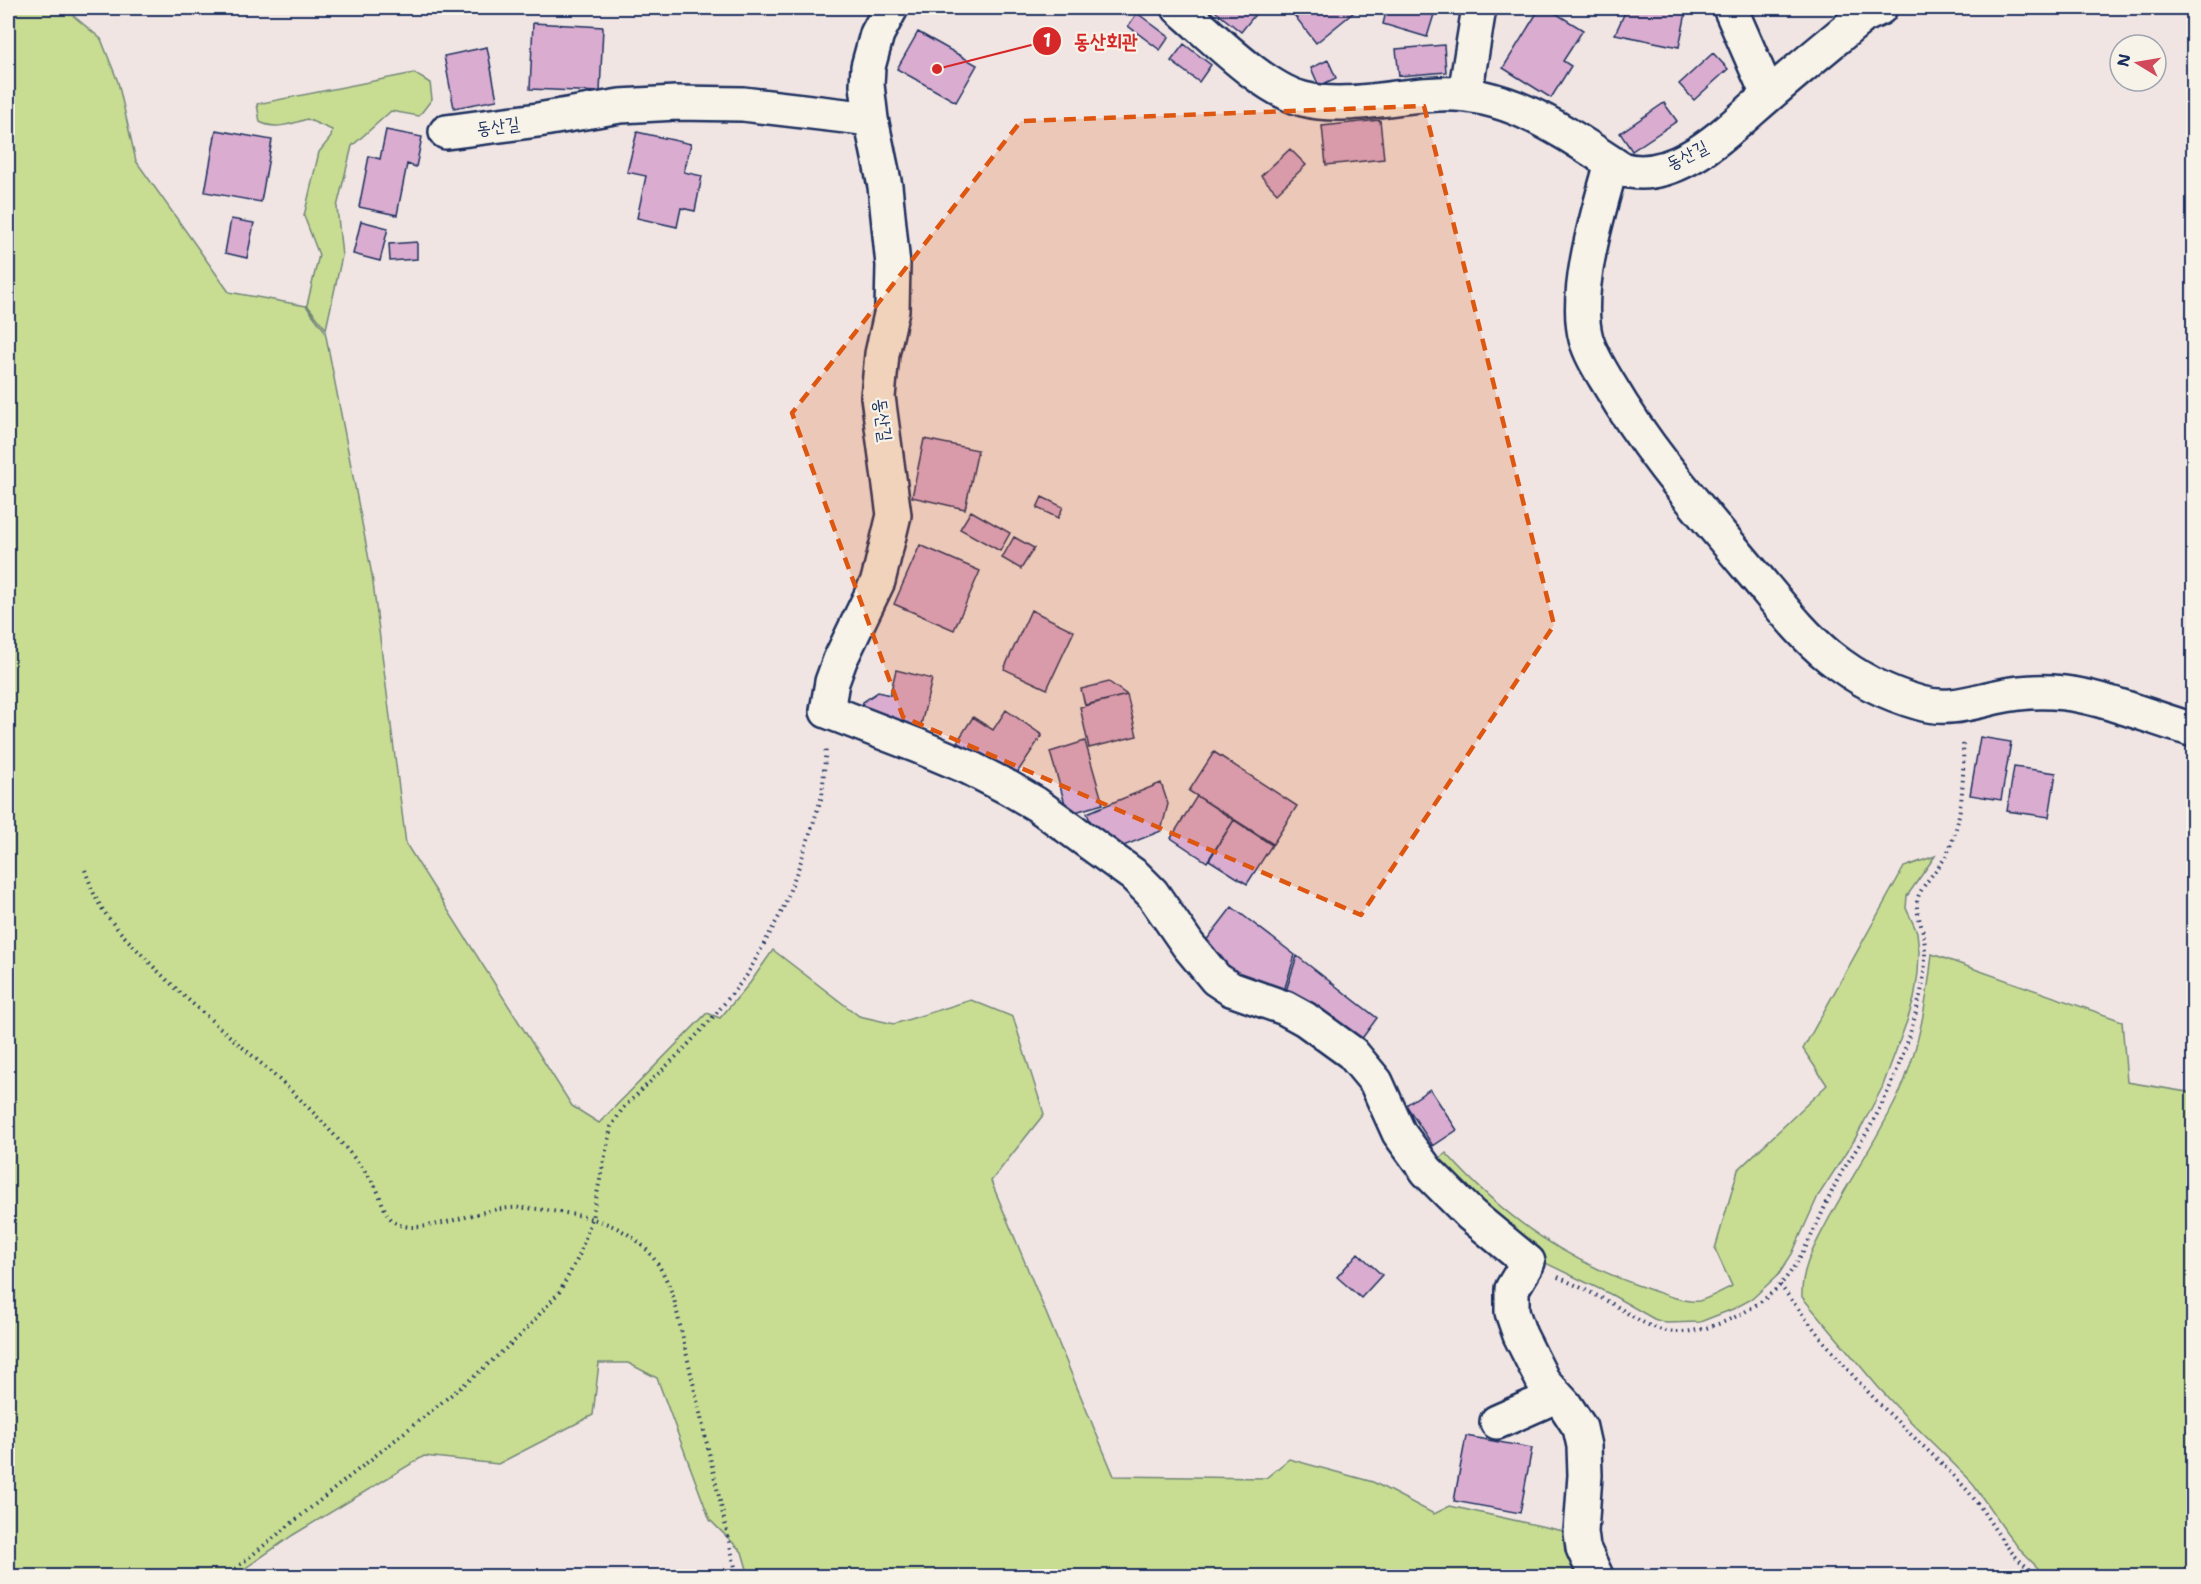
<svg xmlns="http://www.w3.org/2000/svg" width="2201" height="1584" font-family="'Shantell Sans','Poor Story',sans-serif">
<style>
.green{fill:#c8dd92;stroke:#728678;stroke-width:1.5}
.building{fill:#d9acd0;stroke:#1b2f5e;stroke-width:1.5}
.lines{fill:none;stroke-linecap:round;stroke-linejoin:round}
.minor-casing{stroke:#1b2f5e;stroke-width:38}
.path{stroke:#1b2f5e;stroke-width:4;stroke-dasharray:1.5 4.5;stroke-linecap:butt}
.minor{stroke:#f7f3e8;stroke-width:33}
.marked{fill:#de5710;fill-opacity:0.2;stroke:#de5710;stroke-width:4.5;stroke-dasharray:12 8;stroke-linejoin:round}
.labels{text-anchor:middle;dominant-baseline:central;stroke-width:4.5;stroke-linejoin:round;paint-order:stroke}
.street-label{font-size:18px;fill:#1b2f5e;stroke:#f7f3e8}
.leader{fill:none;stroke:#d62828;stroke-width:2}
.callout-dot{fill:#d62828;stroke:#f7f3e8;stroke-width:2}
.mark-label{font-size:18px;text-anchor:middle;font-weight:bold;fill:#fff}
.callout-label{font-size:20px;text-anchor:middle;font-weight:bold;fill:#d62828;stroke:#f7f3e8;stroke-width:4.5;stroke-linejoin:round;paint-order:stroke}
</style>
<rect width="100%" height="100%" fill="#f1e5e3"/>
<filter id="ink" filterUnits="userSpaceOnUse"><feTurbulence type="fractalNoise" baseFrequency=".0167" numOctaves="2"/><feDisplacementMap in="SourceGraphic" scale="12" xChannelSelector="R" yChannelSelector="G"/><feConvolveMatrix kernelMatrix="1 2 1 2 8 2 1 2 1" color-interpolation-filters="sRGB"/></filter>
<g filter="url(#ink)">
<path class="green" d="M 8,8 L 64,8 L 101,39 L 118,82 L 136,161 L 229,292 L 306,306 L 325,331 L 372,575 L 406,844 L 572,1106 L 599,1123 L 707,1013 L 720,1018 L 750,983 L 773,950 L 859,1016 L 894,1024 L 971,1000 L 1013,1017 L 1044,1114 L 991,1181 L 1114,1476 L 1266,1478 L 1289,1459 L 1373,1482 L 1434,1514 L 1450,1506 L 1572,1533 L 1585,1576 L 749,1576 L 742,1552 L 710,1520 L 657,1378 L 628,1363 L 599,1363 L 593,1415 L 498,1464 L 424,1456 L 293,1535 L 234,1576 L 8,1576 Z
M 414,73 L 430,83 L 432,99 L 419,116 L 391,111 L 352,146 L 337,207 L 342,256 L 326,329 L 307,305 L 319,255 L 304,216 L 319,152 L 331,137 L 332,130 L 307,119 C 292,124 274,130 260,122 L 257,104 Z
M 1935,856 L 1907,896 L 1906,908 L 1917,932 L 1919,952 L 1918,973 L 1914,999 L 1907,1021 L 1882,1088 L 1855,1139 L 1818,1196 L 1792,1254 L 1779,1274 L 1752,1299 L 1733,1309 L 1700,1322 L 1666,1323 L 1654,1319 L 1612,1295 L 1531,1256 L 1434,1164 L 1446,1153 C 1506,1220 1569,1263 1654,1291 C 1666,1295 1686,1303 1699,1301 C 1710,1298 1722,1291 1732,1286 L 1715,1249 L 1738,1170 L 1827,1085 L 1803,1049 L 1904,867 Z
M 1932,954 L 2122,1021 L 2127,1082 L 2193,1093 L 2193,1576 L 2037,1576 L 2038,1568 L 2022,1552 L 2007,1533 L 1970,1480 L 1910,1421 L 1878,1387 L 1802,1297 C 1801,1269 1813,1249 1826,1224 C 1848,1182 1875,1143 1896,1100 C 1918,1056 1927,1003 1932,954 Z"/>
<path class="building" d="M 1211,8 L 1254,8 L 1258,11 L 1241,32 Z
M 1303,8 L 1359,8 L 1316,43 L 1294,15 Z
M 1387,8 L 1436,8 L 1427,37 L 1383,24 Z
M 1540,8 L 1547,8 L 1583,30 L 1563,61 L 1571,66 L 1551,98 L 1503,68 Z
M 1627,8 L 1687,8 L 1679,47 L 1615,34 Z
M 1137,13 L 1169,37 L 1160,50 L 1128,26 Z
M 533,23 L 603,27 L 600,92 L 530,89 Z
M 918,32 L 977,65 L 956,102 L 897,69 Z
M 1184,44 L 1211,65 L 1199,82 L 1171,61 Z
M 1444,45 L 1446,72 L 1399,76 L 1396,49 Z
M 487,47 L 497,100 L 454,108 L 444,56 Z
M 1713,53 L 1728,69 L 1694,100 L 1679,84 Z
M 1328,60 L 1336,78 L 1319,86 L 1311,68 Z
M 1664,103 L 1677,121 L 1632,151 L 1620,133 Z
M 1380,120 L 1384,159 L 1326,165 L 1322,126 Z
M 216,130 L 272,140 L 261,202 L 205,192 Z
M 386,130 L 422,137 L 416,167 L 407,164 L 397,215 L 359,207 L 369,156 L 380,159 Z
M 637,132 L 691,144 L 684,172 L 702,176 L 695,211 L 681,208 L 677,227 L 637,218 L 646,176 L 627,172 Z
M 1290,149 L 1306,165 L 1277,193 L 1261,176 Z
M 231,219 L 254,223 L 247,258 L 225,253 Z
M 361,221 L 388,228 L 380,261 L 353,254 Z
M 417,242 L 417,259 L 390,261 L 389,244 Z
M 924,439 L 978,450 L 965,509 L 912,497 Z
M 1042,497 L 1063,507 L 1058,518 L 1037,508 Z
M 971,511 L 1010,533 L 1000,551 L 960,529 Z
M 1014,537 L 1034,548 L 1021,569 L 1002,558 Z
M 920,545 L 980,571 L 954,630 L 894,604 Z
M 1031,610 L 1074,631 L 1047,689 L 1004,669 Z
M 896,670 L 932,679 L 920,729 L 860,715 L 863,702 L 878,692 L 890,695 Z
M 1109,682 L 1127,695 L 1085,705 L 1081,689 Z
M 1127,695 L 1137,736 L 1089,748 L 1080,707 Z
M 1006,710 L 1042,735 L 1013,779 L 957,742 L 973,717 L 993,730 Z
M 1980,737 L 2011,742 L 2001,800 L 1970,795 Z
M 1085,741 L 1103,804 L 1068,814 L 1050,752 Z
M 1214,752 L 1297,806 L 1273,844 L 1189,791 Z
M 2014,767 L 2056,773 L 2049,817 L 2007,811 Z
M 1161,783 L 1168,804 L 1161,831 L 1121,847 L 1094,832 L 1087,813 Z
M 1197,796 L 1234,820 L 1207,862 L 1171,838 Z
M 1234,820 L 1272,845 L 1247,884 L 1209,860 Z
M 1232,907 L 1295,955 L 1283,994 L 1235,980 L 1202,946 Z
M 1297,956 L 1377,1018 L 1355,1048 L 1285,994 Z
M 1430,1089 L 1457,1130 L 1433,1146 L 1406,1105 Z
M 1358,1253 L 1382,1275 L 1361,1298 L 1337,1277 Z
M 1466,1436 L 1532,1448 L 1520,1513 L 1454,1501 Z"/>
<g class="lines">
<g class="minor-casing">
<path id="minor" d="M 891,8 L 877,34 L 868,67 L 867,85 L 871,119 L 885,186 L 893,265 L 892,310 L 882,354 L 878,397 L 894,515 L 878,581 L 840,660 L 832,682 L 827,711 L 918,746 L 970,768 L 1009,788 L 1036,804 L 1135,876 L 1152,893 L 1188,945 L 1216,979 L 1231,989 L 1285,1008 L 1305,1019 L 1352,1053 L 1376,1082 L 1399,1133 L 1427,1171 L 1471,1215 L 1528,1262 L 1512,1289 L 1512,1312 L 1520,1335 L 1543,1381 L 1565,1405 L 1580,1428 L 1584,1446 L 1585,1475 L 1581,1532 L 1583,1548 L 1596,1576
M 1179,8 C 1211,35 1263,89 1303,99 C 1345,110 1396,95 1439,94 C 1510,91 1565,133 1621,169 C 1678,186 1731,126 1771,93 C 1801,67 1832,42 1863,16 L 1880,8
M 1730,8 L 1768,95
M 1465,94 L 1479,8
M 446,132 L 538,120 L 620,106 L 676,103 L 743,104 L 871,119
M 1612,163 C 1599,210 1573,292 1586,339 C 1591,356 1601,371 1610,386 C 1649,453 1702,512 1751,571 C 1776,600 1800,633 1830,657 C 1856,678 1888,694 1920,703 C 1947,711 1969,703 1996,697 C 2013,693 2035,691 2053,692 C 2098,694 2150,718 2194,730
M 1497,1422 L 1556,1396"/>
</g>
<path class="path" d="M 85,870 C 89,880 92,891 97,900 C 110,924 131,943 149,962 C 205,1020 272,1067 326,1126 C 343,1145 362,1165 375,1186 C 382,1198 384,1218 398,1224 C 422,1235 473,1212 500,1209 C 520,1206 539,1209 559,1212 C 618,1221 654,1239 674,1299 L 737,1576
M 1558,1277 C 1576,1285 1594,1294 1611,1303 C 1632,1315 1650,1331 1676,1332 C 1711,1333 1757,1310 1781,1284 C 1806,1255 1820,1215 1837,1181 C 1847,1162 1860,1145 1870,1127 C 1894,1084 1912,1035 1922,987 C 1925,971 1926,953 1924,937 C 1922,926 1916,913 1917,902 C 1918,888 1939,869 1946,856 C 1963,821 1964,779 1963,741
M 1780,1285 C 1809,1323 1839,1362 1873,1397 C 1903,1429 1938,1458 1967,1490 C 1992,1519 2005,1556 2040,1576
M 226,1576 L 477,1374 L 522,1334 L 560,1291 L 579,1256 L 592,1218 L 611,1127 L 623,1108 L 682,1051 L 715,1015 L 747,975 L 782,911 L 801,861 L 822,796 L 826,747"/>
<use href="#minor" class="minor"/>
</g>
</g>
<path class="marked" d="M 1424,106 L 1554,625 L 1361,915 L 903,717 L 792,413 L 1021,121 Z"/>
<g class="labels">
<g class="street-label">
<text transform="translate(498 126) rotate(-8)">동산길</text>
<text transform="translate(1687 155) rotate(-27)">동산길</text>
<text transform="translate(883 420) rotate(82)">동산길</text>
</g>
</g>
<path class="leader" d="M937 69L1047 41"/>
<g class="callout-dot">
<circle cx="937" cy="69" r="6"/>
<circle cx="1047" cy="41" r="15"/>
</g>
<g class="mark-label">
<text x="1047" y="47">1</text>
</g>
<g class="callout-label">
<text x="1106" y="48">동산회관</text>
</g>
<rect width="2201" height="1584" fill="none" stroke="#f7f3e8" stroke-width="30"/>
<rect x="15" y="15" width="2171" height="1554" fill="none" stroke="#1b2f5e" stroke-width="2" filter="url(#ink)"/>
<g transform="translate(2138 63) rotate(281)"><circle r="28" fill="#f7f3e8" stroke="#9fa5b1" stroke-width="1.5"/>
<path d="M0-4.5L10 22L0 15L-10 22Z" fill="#d1495b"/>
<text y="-9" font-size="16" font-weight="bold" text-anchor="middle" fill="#1b2f5e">N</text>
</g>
</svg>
